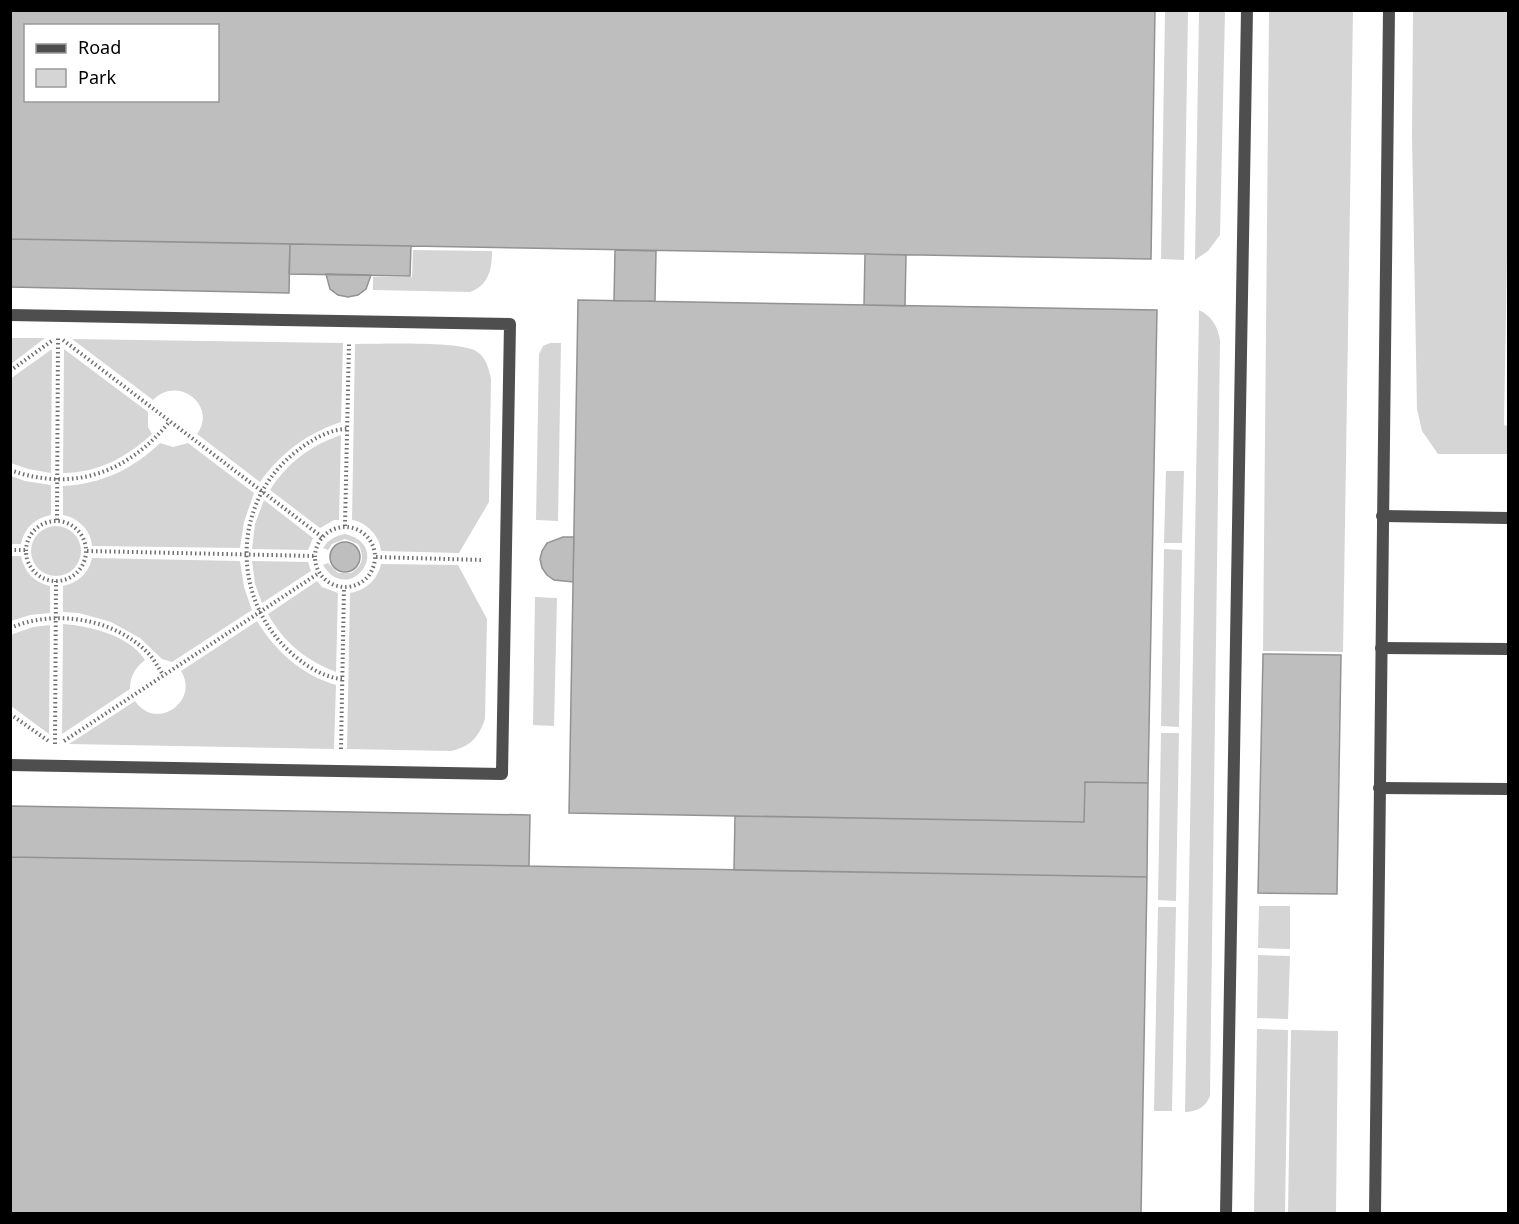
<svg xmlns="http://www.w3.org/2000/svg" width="1519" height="1224" font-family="'Noto Sans',sans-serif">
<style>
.green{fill:#d5d5d5}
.building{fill:#bebebe;stroke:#929292;stroke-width:1.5;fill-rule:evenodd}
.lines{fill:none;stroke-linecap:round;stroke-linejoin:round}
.path{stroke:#707070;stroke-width:4;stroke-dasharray:1.5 3;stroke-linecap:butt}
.service{stroke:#4e4e4e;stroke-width:12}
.minor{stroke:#4e4e4e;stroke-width:12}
</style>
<rect width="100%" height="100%" fill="#fff"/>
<path class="green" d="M 1165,11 L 1188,11 L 1184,260 L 1161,259 Z
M 1199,11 L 1225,11 L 1220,235 L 1208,251 L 1195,260 Z
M 1269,11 L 1353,11 L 1343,652 L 1263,651 Z
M 1413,11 L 1508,11 L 1508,198 L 1504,425 L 1508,426 L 1508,454 L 1438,454 L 1422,431 L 1417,409 L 1412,134 Z
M 413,250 L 492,251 C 492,269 489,285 470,292 L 373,290 L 373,277 L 412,277 Z
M 1199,310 C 1212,316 1218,327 1220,340 L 1210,1096 C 1206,1107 1196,1112 1185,1112 Z
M 11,338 L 45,338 L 11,364 Z
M 72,339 L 343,343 L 341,422 C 306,434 282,452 260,482 L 197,434 C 218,406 178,374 153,400 Z
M 550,343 L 561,343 L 558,521 L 536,520 L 539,354 L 543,346 Z
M 355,344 C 380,344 458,341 476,351 C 486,357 489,369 491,379 L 489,502 L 459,553 L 381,551 C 380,536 366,522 352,520 Z
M 52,349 L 51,473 L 28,469 L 11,463 L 10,379 Z
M 64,349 L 148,412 L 148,427 L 152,434 C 127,457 98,473 63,473 Z
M 341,435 L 339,520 L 334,520 L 320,528 L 270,490 C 287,463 311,445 341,435 Z
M 160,443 L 173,447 L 188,443 L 254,493 L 244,522 L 240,548 L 92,546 C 91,530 78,518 63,515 L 63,486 C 102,484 133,469 160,443 Z
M 1166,471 L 1184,471 L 1182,543 L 1164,543 Z
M 11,476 L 25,481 L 51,485 L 51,515 C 35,518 24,528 21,544 L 11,544 Z
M 264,500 L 313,538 L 308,550 L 252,549 L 255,524 Z
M31 551a25 25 0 1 1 50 0a25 25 0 1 1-50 0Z
M 345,534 C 395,546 349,607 323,565 L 328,563 L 338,573 L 351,573 C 363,566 365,556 358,544 L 345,539 L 332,544 L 328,550 L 323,548 C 329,539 335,536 345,534 Z
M 1164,549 L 1182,550 L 1179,727 L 1161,726 Z
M 11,556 L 21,556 C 24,572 35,583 50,586 L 50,613 L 30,615 L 11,621 Z
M 92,558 L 240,561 L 244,587 L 252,610 L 172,662 L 162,659 L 140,638 L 111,622 L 79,613 L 63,612 L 63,586 C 78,583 89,573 92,558 Z
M 252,561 L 308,562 L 311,571 L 262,603 L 255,584 Z
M 381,564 L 458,565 L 487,619 L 485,719 C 479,737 470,747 451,751 L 347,749 L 350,593 C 365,591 378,579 381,564 Z
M 317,581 L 322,587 L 338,593 L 336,672 C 307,661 283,642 268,614 Z
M 535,597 L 557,598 L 554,726 L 533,725 Z
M 257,621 C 275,651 302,675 336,685 L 334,749 L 69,744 L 135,701 C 156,732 200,701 181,671 Z
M 63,624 C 90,626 129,635 145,660 C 135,668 130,676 130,689 L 62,734 Z
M 50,625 L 49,734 L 11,706 L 10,635 L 33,627 Z
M 1161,733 L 1179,733 L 1176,901 L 1158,900 Z
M 1259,906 L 1290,906 L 1290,949 L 1258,948 Z
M 1158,907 L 1176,907 L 1172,1111 L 1154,1111 Z
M 1258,955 L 1290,956 L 1288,1019 L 1257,1018 Z
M 1257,1029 L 1288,1030 L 1285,1213 L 1254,1213 Z
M 1291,1030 L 1338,1031 L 1336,1213 L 1288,1213 Z"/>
<path class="building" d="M 10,10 L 1155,10 L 1151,259 L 10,239 ZM 26,26 L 218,26 L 218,100 L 26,100 Z
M 10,239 L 290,244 L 289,293 L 10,287 Z
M 290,244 L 411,246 L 410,276 L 289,274 Z
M 615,250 L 656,251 L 655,301 L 614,301 Z
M 865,254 L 906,255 L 905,306 L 864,305 Z
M 326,274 L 371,275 L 366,289 L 358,295 L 348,297 L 338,295 L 330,289 Z
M 578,300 L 1157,310 L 1148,783 L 1085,782 L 1084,822 L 569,813 Z
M 563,537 L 574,537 L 573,582 L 554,580 L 547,575 L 542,568 L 540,559 L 542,551 L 547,543 Z
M330 557a15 15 0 1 1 30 0a15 15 0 1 1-30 0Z
M 1263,654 L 1341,655 L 1337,894 L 1258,893 Z
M 1085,782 L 1148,783 L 1147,877 L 734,870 L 735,816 L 1084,822 Z
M 10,806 L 530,815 L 529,866 L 10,857 Z
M 10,857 L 1147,877 L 1141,1214 L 10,1214 Z"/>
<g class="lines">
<path class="path" d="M 63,340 L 322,537
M 10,371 L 53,340
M 10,470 C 74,493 129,472 170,421
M 57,520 L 58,338
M26 551a30 30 0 1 1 60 0a30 30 0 1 1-60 0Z
M 345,526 L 349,343
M315 557a30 30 0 1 1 60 0a30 30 0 1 1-60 0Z
M 10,550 L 25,550
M 87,551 L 314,556
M 376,557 L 482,560
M 10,628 C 54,609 113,618 147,652 C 154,659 158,667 163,675
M 342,679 C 320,677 298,661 283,645 C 230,589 235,498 297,451 C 311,440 330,429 347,429
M 10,714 L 50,742
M 64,741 L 319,573
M 55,744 L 56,581
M 341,749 L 344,587"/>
<path class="service" d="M 10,315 L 510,324 L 502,774 L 10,765
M 1382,516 L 1508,518
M 1381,648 L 1508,649
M 1379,788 L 1508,789
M 1226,1214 L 1247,10"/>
<path class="minor" d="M 1375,1214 L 1389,10"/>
</g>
<rect width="1519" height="1224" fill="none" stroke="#000000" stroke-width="24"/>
<rect x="24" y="24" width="195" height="78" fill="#ffffff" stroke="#999999" stroke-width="1.5"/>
<rect x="36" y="44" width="30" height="9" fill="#4e4e4e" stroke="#999999" stroke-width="1.5"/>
<text x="78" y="54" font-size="18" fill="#000000">Road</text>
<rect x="36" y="69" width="30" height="18" fill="#d5d5d5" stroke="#999999" stroke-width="1.5"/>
<text x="78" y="84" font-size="18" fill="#000000">Park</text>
</svg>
